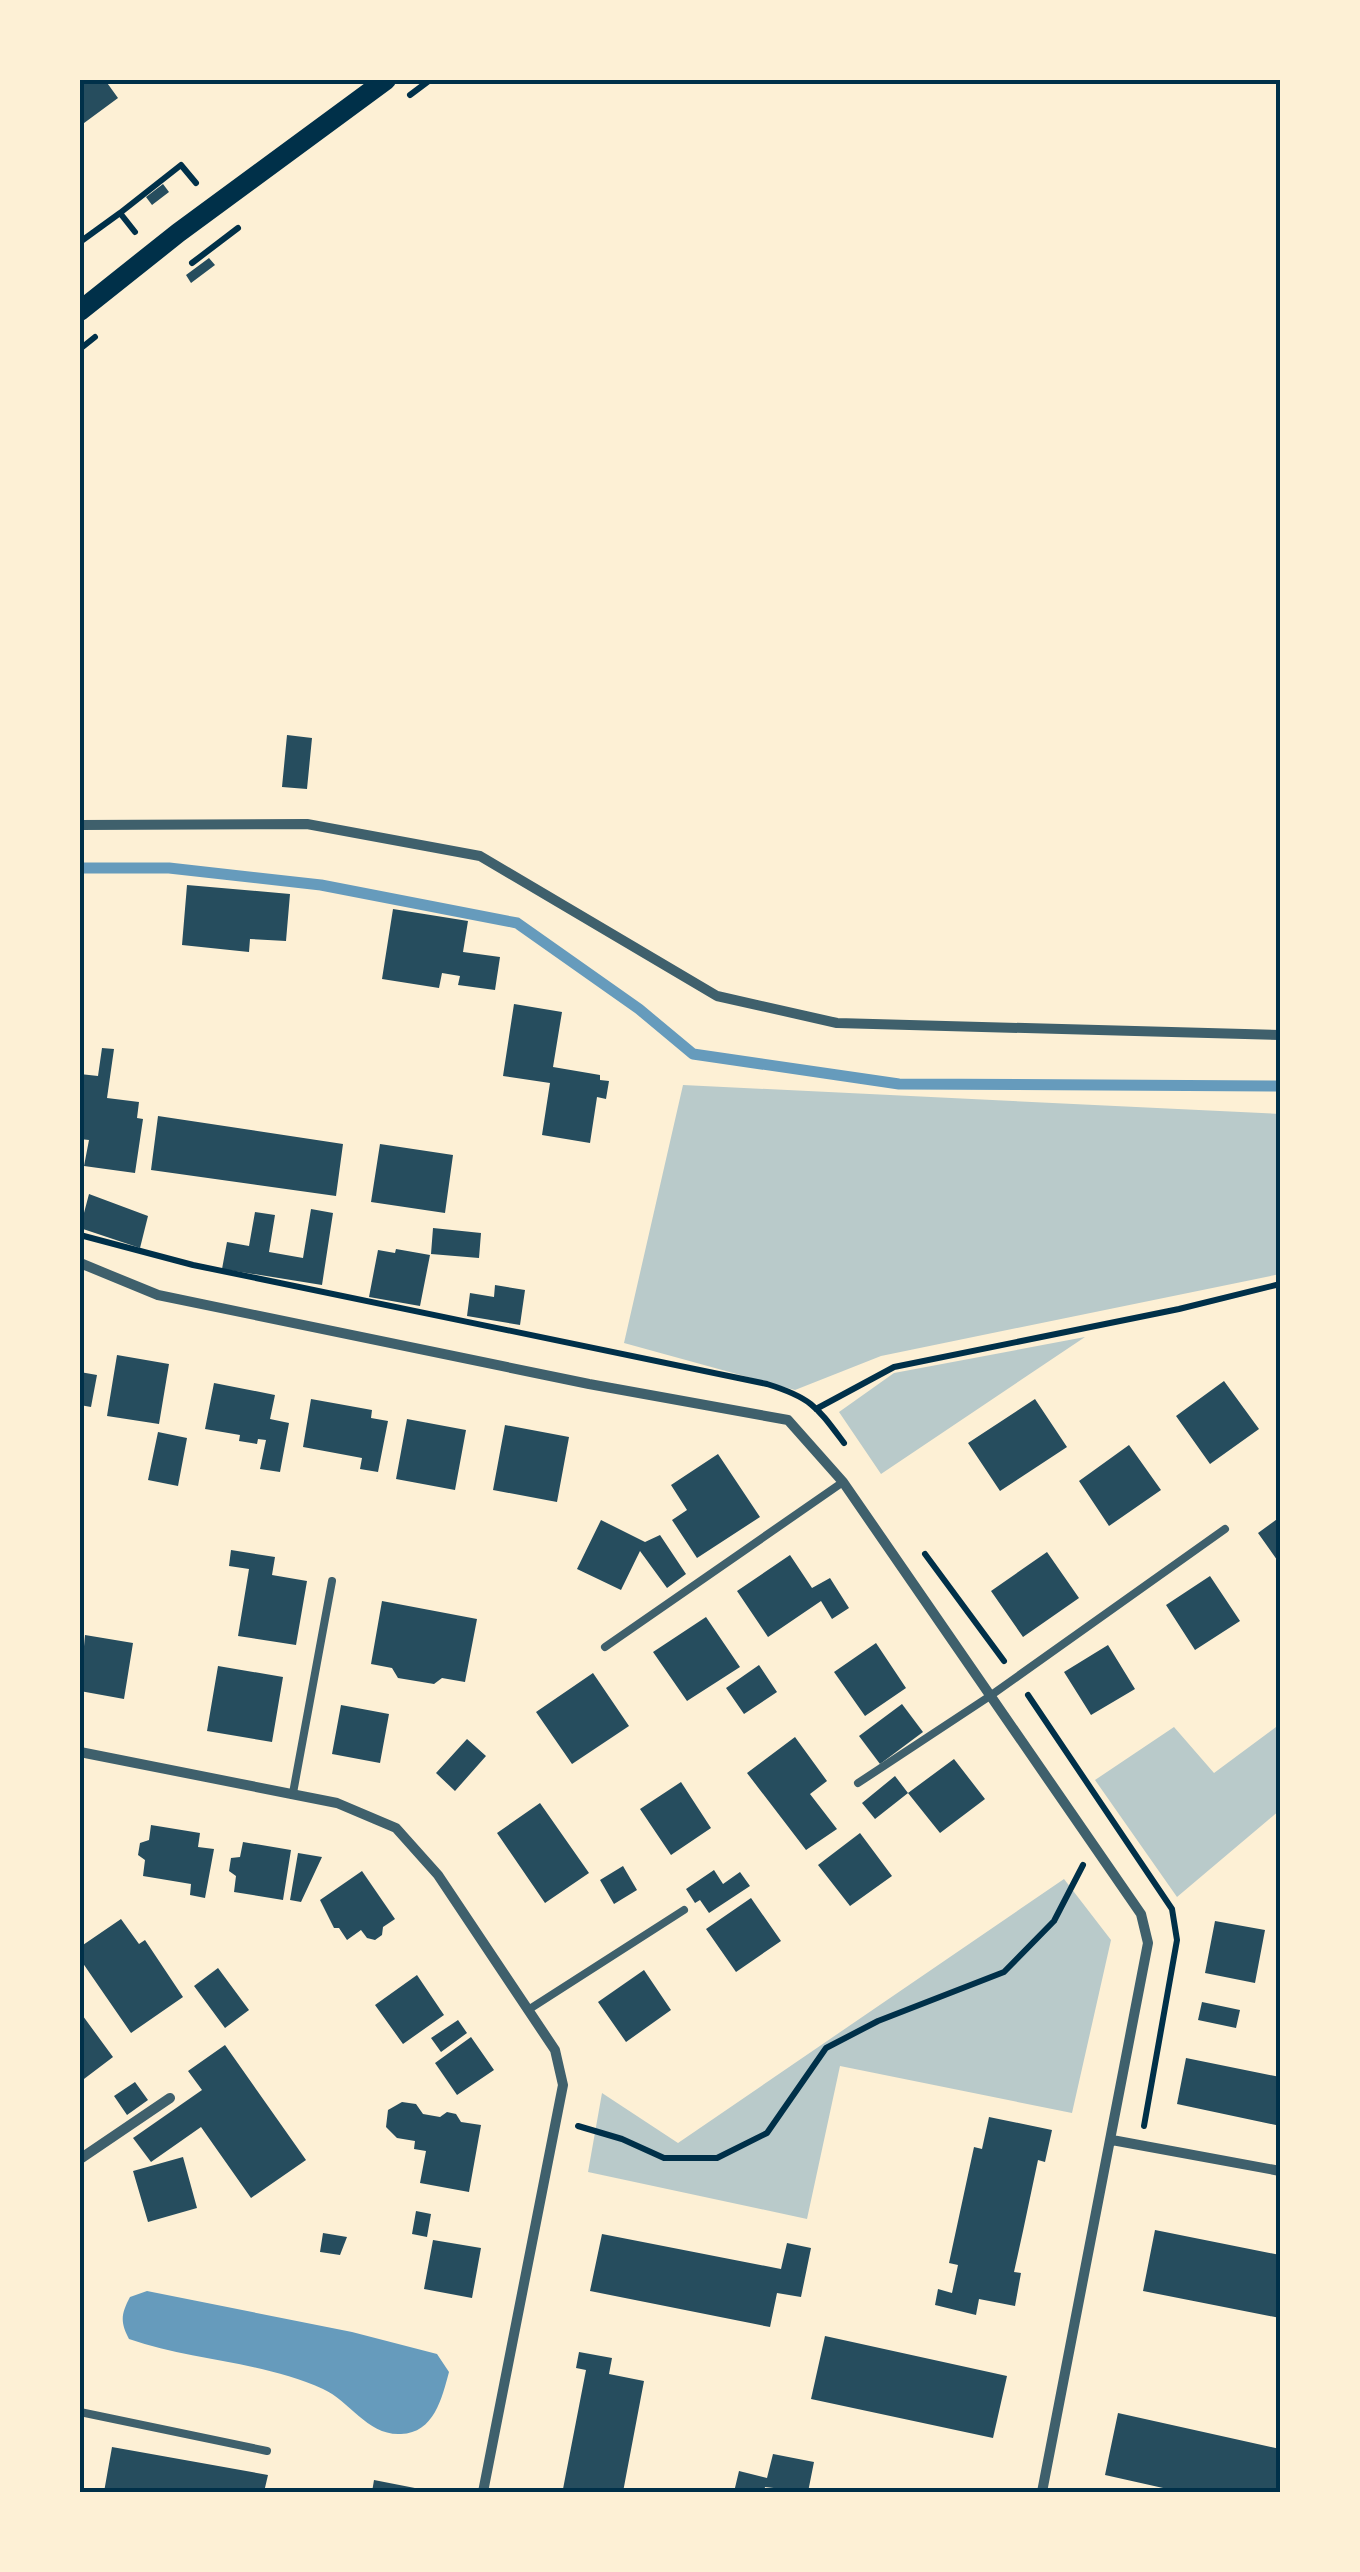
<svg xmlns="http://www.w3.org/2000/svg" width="1360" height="2572" font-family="Ubuntu,sans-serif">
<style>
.green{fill:#b9caca}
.water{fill:#669bbc}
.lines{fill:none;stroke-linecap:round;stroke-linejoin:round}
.stream{stroke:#669bbc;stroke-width:11}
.building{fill:#264d5e}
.path{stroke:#003049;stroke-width:6}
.service{stroke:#3f606c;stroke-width:8}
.minor{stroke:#3f606c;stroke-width:10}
.secondary{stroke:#003049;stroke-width:20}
.neatline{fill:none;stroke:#003049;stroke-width:4}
</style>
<rect width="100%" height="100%" fill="#fdf0d5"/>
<path class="green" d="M 683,1085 L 1280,1114 L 1280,1274 L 881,1356 L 795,1390 L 624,1343 Z
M 1085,1337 L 881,1474 L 839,1412 L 894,1373 Z
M 1280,1724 L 1280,1810 L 1177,1897 L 1095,1780 L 1174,1727 L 1214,1773 Z
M 1064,1879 L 1111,1940 L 1072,2113 L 840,2066 L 807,2219 L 588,2172 L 602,2093 L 678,2143 Z"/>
<path class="water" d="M 147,2291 L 352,2332 L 437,2354 L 449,2372 C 442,2398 434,2433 401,2434 C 368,2436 350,2401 323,2389 C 261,2361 193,2361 129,2339 C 120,2322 121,2314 130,2297 Z"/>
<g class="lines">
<path class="stream" d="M 80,868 L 169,868 L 321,885 L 517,923 L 639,1009 L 693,1054 L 899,1084 L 1280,1086"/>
</g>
<path class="building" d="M 80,80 L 105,80 L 118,98 L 80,126 Z
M 163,184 L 169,192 L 152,205 L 146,197 Z
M 209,258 L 215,265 L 191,283 L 186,275 Z
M 287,735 L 312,738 L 307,789 L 282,787 Z
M 187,885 L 290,894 L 286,941 L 250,939 L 249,952 L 182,945 Z
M 393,909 L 468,921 L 463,952 L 500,957 L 495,990 L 458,985 L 460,976 L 442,973 L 439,988 L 382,979 Z
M 514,1004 L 562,1012 L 553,1067 L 600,1075 L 600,1080 L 609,1081 L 606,1099 L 597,1097 L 590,1143 L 542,1135 L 550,1083 L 503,1076 Z
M 102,1048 L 114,1049 L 107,1098 L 139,1102 L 137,1118 L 143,1119 L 135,1173 L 84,1166 L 89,1140 L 80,1139 L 80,1074 L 98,1076 Z
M 158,1116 L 343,1144 L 336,1196 L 151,1170 Z
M 380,1144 L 453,1155 L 445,1213 L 371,1202 Z
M 89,1194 L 148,1216 L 140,1248 L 80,1228 Z
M 311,1209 L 333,1213 L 322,1285 L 222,1269 L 227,1242 L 249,1246 L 255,1212 L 275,1215 L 269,1252 L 303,1258 Z
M 433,1228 L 481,1233 L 479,1258 L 431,1254 Z
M 396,1249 L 430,1255 L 420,1306 L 369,1297 L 378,1250 L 395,1253 Z
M 495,1285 L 525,1290 L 520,1325 L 467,1316 L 470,1293 L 494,1297 Z
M 117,1355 L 169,1364 L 159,1424 L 107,1416 Z
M 80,1372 L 97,1375 L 91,1407 L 80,1405 Z
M 1224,1381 L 1259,1429 L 1210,1464 L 1176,1416 Z
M 214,1383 L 275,1395 L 270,1419 L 289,1423 L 280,1472 L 260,1469 L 266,1440 L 258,1439 L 257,1444 L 239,1441 L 240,1435 L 205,1429 Z
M 311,1399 L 372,1410 L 371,1418 L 388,1421 L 378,1472 L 360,1469 L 362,1458 L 303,1447 Z
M 1035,1399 L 1067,1447 L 1000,1491 L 968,1443 Z
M 407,1419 L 466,1430 L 455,1490 L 396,1479 Z
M 505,1425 L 569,1437 L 557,1502 L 493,1490 Z
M 158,1432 L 187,1438 L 178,1486 L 148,1480 Z
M 1129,1445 L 1161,1490 L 1109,1526 L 1079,1481 Z
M 718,1454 L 760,1517 L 697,1558 L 672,1520 L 687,1510 L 671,1485 Z
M 1280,1517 L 1280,1564 L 1258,1533 Z
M 601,1520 L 645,1542 L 660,1535 L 686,1574 L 667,1588 L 640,1551 L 621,1590 L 577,1569 Z
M 231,1550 L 275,1557 L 272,1575 L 307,1581 L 296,1645 L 238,1636 L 249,1569 L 229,1566 Z
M 1047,1552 L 1079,1598 L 1023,1637 L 991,1591 Z
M 790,1555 L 812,1588 L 830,1578 L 849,1608 L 832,1619 L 821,1601 L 768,1637 L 737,1591 Z
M 1210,1576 L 1240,1621 L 1195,1650 L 1166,1605 Z
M 382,1601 L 477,1619 L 465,1682 L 442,1678 L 434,1684 L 398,1678 L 392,1668 L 371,1664 Z
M 706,1617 L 740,1667 L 687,1701 L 653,1652 Z
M 85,1635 L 133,1643 L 124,1699 L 80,1691 Z
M 876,1643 L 906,1688 L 865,1716 L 834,1672 Z
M 1108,1645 L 1135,1689 L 1091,1715 L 1064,1672 Z
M 759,1665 L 777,1692 L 744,1714 L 726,1688 Z
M 218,1666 L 283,1677 L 272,1742 L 207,1731 Z
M 593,1673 L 629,1726 L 572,1764 L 536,1712 Z
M 902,1704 L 923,1732 L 880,1764 L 859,1736 Z
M 341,1705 L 389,1714 L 380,1763 L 332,1754 Z
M 795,1737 L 827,1781 L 810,1794 L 837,1829 L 806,1850 L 747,1773 Z
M 467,1739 L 486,1756 L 455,1791 L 436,1773 Z
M 954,1759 L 985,1799 L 940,1833 L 908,1793 Z
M 895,1776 L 908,1793 L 875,1819 L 862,1803 Z
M 681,1782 L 711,1828 L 671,1855 L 640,1809 Z
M 540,1803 L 589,1873 L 545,1903 L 497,1833 Z
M 151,1825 L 200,1833 L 198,1847 L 214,1849 L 205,1898 L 190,1895 L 191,1884 L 143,1876 L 145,1860 L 138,1855 L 140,1843 L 149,1840 Z
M 860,1833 L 892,1876 L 850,1906 L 818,1865 Z
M 243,1842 L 291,1850 L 283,1900 L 234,1892 L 236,1876 L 229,1871 L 231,1858 L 240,1857 Z
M 298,1853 L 322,1857 L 301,1902 L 290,1900 Z
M 623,1866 L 637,1890 L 614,1904 L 600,1880 Z
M 714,1870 L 723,1884 L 740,1872 L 750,1886 L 709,1913 L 700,1900 L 695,1903 L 686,1889 Z
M 362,1871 L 395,1919 L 383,1927 L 382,1935 L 375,1940 L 367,1938 L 361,1930 L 347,1940 L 339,1928 L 334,1928 L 320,1900 Z
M 751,1898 L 781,1941 L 736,1972 L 706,1929 Z
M 121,1919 L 139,1944 L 145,1940 L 183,1997 L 131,2033 L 80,1959 L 80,1947 Z
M 1215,1921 L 1265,1930 L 1255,1983 L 1205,1973 Z
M 218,1968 L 249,2010 L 225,2028 L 194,1986 Z
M 644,1970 L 671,2010 L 626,2042 L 598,2002 Z
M 417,1975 L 444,2015 L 403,2044 L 375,2005 Z
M 1202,2002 L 1240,2010 L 1236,2028 L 1198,2020 Z
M 80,2012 L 113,2057 L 80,2082 Z
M 458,2020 L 467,2033 L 441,2052 L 431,2038 Z
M 471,2037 L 494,2070 L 457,2095 L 435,2063 Z
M 225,2045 L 306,2160 L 251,2198 L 201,2127 L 151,2162 L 133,2138 L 202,2090 L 188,2071 Z
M 1186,2058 L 1280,2077 L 1276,2125 L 1177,2104 Z
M 135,2082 L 148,2100 L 127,2115 L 114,2096 Z
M 402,2102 L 416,2104 L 423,2114 L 440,2117 L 447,2112 L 456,2114 L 461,2122 L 481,2125 L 469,2192 L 420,2183 L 426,2151 L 414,2149 L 415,2141 L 397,2138 L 386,2127 L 388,2110 Z
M 989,2117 L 1052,2130 L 1045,2162 L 1038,2160 L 1023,2231 L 1014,2272 L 1021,2273 L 1015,2306 L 979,2299 L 976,2315 L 935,2305 L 938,2289 L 952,2293 L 958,2265 L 949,2263 L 974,2147 L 982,2149 Z
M 183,2157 L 197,2208 L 148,2222 L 133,2171 Z
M 416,2211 L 431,2214 L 427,2237 L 412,2234 Z
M 1155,2230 L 1280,2255 L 1280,2318 L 1143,2291 Z
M 323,2233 L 347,2237 L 340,2255 L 320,2252 Z
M 602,2234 L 781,2269 L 787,2243 L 811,2248 L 801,2297 L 777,2293 L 770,2327 L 590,2291 Z
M 433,2240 L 481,2248 L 472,2298 L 424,2289 Z
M 825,2336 L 1007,2376 L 993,2438 L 811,2399 Z
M 579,2352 L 612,2358 L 609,2374 L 644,2381 L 623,2492 L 563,2489 L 586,2370 L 576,2368 Z
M 1118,2413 L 1280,2449 L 1280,2492 L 1181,2492 L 1105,2475 Z
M 112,2447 L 268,2475 L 264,2492 L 104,2492 Z
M 773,2454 L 814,2462 L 808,2492 L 765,2487 L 764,2492 L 734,2492 L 739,2471 L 767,2478 Z
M 374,2480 L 425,2490 L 425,2492 L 372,2492 Z"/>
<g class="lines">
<path class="path" d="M 410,95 L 430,80
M 120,213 L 181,165 L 196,183
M 80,242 L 120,213 L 135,232
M 192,263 L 238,228
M 80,349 L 95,337
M 80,1235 L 193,1265 L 767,1384 C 812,1398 817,1407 844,1443
M 816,1409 L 894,1367 L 1179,1309 L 1280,1284
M 925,1554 L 1004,1661
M 1028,1695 L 1172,1909 L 1177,1940 L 1144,2126
M 578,2126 L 622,2139 L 664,2158 L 717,2158 L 767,2133 L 826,2048 L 878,2021 L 1004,1972 L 1054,1921 L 1083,1865"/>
<path class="service" d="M 605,1647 L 843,1482
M 858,1783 L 990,1696 L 1225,1529
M 293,1793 L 332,1581
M 528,2010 L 684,1910
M 80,2412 L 267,2451"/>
<path class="minor" d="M 80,825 L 307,824 L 480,856 L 717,996 L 837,1023 L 1280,1035
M 80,1263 L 158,1295 L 589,1384 L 788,1420 L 843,1482 L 1141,1914 L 1148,1943 L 1042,2492
M 80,1752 L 337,1803 L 396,1828 L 438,1875 L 555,2050 L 563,2085 L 483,2492
M 1112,2140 L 1280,2171
M 80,2159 L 170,2098"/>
<path class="secondary" d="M 80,311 L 178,233 L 386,80"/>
</g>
<rect width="1360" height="2572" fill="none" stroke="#fdf0d5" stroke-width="165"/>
<rect x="82" y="82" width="1196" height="2408" class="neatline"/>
</svg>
